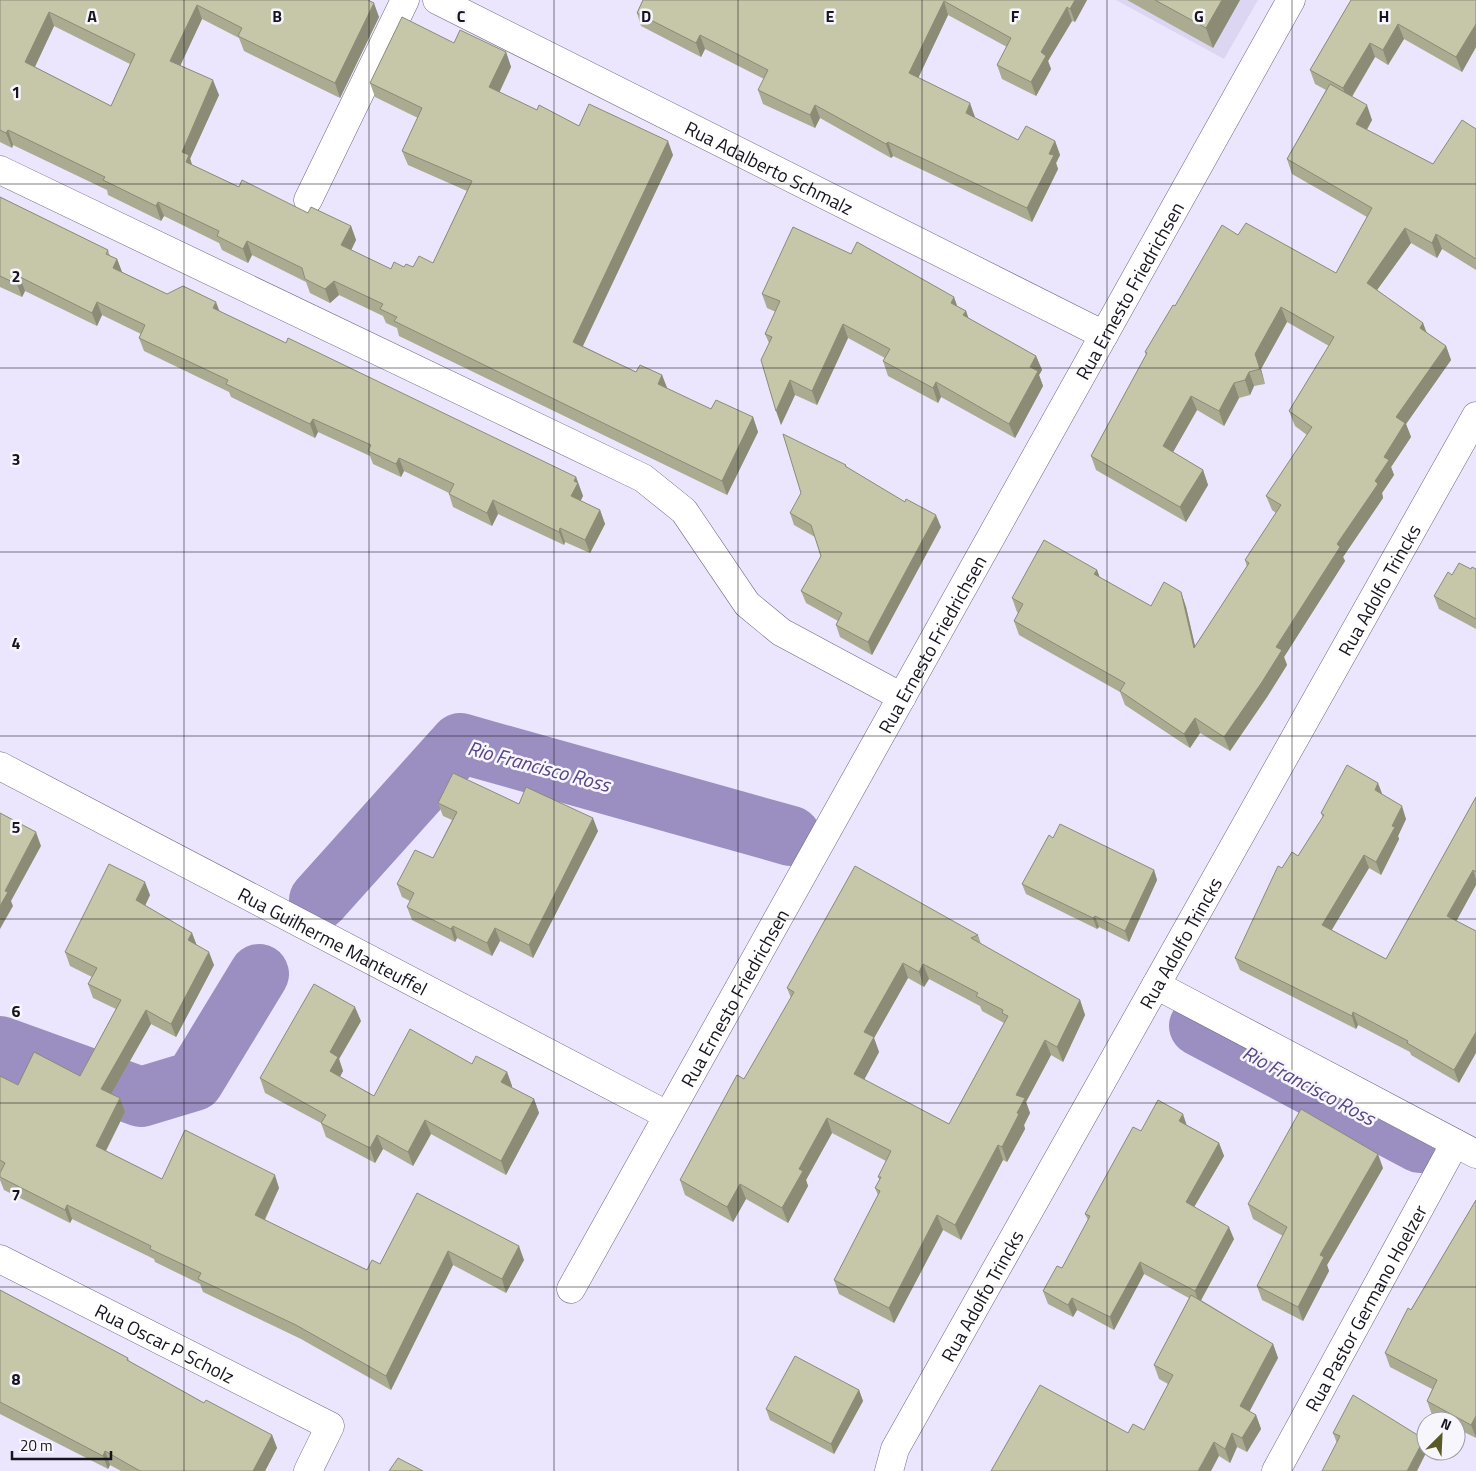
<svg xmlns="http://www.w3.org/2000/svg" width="1476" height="1471" font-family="'Titillium Web',sans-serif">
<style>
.built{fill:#dcd6f2}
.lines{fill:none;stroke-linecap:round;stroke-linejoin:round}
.river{stroke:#9b8ec1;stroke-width:60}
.minor-casing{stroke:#6e6781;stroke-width:29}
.minor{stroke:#fff;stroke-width:28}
.wall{fill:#aaab91;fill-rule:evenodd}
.shaded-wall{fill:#8b8b76}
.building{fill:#c6c7a9;stroke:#8b8b76;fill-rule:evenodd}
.grid{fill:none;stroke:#17141f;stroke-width:1;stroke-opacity:0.55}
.labels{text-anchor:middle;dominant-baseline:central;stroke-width:5;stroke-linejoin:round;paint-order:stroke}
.street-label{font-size:19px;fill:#17141f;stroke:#f7f6fc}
.water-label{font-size:20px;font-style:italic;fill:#574385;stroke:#f7f6fc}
.grid-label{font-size:16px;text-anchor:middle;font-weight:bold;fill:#17141f;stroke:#f7f6fc;stroke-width:5;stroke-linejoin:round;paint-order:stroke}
</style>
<rect width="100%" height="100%" fill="#ebe6fe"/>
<path class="built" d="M 1116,0 L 1258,0 L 1224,59 Z"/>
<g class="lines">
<path class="river" d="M 319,900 L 460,743 L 791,836
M 1199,1026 L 1420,1143
M 0,1046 L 141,1097 L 194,1081 L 259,974"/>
<g class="minor-casing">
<g id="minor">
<path id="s1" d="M 437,0 L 1104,335"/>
<path d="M 0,170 L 643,478 L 684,511 L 747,604 L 781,632 L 902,697"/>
<path d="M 308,200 L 405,0"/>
<path id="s2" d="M 0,766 L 667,1115"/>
<path d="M 1156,985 L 1476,1154"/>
<path id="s3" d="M 0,1259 L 330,1426 L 308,1471"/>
<path id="s4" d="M 571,1289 L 1291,0"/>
<path id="s5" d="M 889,1471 L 895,1449 L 1476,416"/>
<path id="s6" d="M 1276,1471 L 1455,1143"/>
</g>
</g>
<use href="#minor" class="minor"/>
</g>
<path class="wall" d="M 0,0 L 368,0 L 379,17 L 340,98 L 244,51 L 239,38 L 202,19 L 180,65 L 219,95 L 190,158 L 192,165 L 239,187 L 308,213 L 351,226 L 356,240 L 351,250 L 391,269 L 404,267 L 413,267 L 433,263 L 467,191 L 408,165 L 402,151 L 418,118 L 375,97 L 370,83 L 454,43 L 506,52 L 511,67 L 499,92 L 537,110 L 579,126 L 673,155 L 583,346 L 636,372 L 662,375 L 667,389 L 711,409 L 753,417 L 758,432 L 727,495 L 399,336 L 397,328 L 386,323 L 383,316 L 339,295 L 330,303 L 310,293 L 306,282 L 252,255 L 248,263 L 222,250 L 219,243 L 164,216 L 161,221 L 108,195 L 107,190 L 13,145 L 12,148 L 0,142 ZM 54,26 L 130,64 L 111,106 L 35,67 Z
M 643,0 L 1087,0 L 1075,22 L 1072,21 L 1048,61 L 1051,69 L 1036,96 L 1002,79 L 997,65 L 1007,47 L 948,15 L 918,78 L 975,117 L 975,118 L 1018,140 L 1055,141 L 1060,155 L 1056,163 L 1058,169 L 1032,222 L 893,156 L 891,158 L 820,118 L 815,128 L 763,104 L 758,90 L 764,79 L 705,49 L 701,57 L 641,26 L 637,13 Z
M 1127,0 L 1240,0 L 1213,48 Z
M 1351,0 L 1476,0 L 1476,47 L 1462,72 L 1404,39 L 1388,65 L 1375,57 L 1352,97 L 1372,120 L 1367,130 L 1433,164 L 1476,129 L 1476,270 L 1442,249 L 1437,258 L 1411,243 L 1377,290 L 1423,323 L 1427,333 L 1446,346 L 1451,360 L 1406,424 L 1411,437 L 1391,467 L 1394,475 L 1382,493 L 1383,498 L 1343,557 L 1345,561 L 1284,657 L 1287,665 L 1267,697 L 1230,751 L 1200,733 L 1190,748 L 1125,705 L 1120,692 L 1019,635 L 1014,621 L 1018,613 L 1017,612 L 1012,598 L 1097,570 L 1100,578 L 1151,606 L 1181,592 L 1186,607 L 1195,646 L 1247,567 L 1245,560 L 1276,513 L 1272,510 L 1266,496 L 1307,435 L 1295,426 L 1289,411 L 1329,346 L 1287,322 L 1261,369 L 1265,384 L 1254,386 L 1250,395 L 1239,398 L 1224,426 L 1197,410 L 1173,452 L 1203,470 L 1208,485 L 1186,522 L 1096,470 L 1091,456 L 1146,355 L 1145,352 L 1175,306 L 1238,235 L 1336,273 L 1367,217 L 1292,174 L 1287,159 L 1326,90 L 1315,84 L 1310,70 Z
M 0,197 L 108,250 L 110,256 L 117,259 L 122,272 L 167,294 L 219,311 L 286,343 L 576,477 L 583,496 L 580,501 L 600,510 L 605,524 L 590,553 L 565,542 L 564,545 L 498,514 L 492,526 L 453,507 L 449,494 L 449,493 L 404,471 L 401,477 L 373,464 L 370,456 L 318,432 L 315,438 L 231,397 L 229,392 L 144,351 L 139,338 L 141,334 L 102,315 L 97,326 L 25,291 L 22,297 L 0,287 Z
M 762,294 L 957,306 L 966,311 L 968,318 L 1036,356 L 1042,370 L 1039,375 L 1043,386 L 1015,438 L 941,397 L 938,403 L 888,376 L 883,361 L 885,358 L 848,338 L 817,405 L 795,395 L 781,425 L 769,343 L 765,334 L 776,312 L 767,308 Z
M 846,465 L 847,468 L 941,527 L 872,655 L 840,637 L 836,625 L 838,621 L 806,603 L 801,591 L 821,556 L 815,537 L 794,525 L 790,513 Z
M 1471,569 L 1476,569 L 1476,629 L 1439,609 L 1434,596 L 1452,575 Z
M 1382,795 L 1406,819 L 1398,836 L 1399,839 L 1381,875 L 1369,868 L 1331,930 L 1386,959 L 1476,797 L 1476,885 L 1456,921 L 1459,1083 L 1411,1055 L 1410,1052 L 1358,1025 L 1356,1029 L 1240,970 L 1235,958 L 1282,868 L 1298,856 L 1323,818 L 1321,813 Z
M 438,803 L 519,804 L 598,831 L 533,958 L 500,941 L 492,956 L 457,938 L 455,942 L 412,920 L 407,907 L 410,901 L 402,897 L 397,884 L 433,858 L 452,820 L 443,816 Z
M 1053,838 L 1154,870 L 1157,880 L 1129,942 L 1099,927 L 1097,929 L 1026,894 L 1022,884 Z
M 150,895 L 145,906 L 192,933 L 196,944 L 214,965 L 176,1037 L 151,1024 L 111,1094 L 120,1098 L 125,1112 L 106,1151 L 162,1179 L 279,1188 L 265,1220 L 367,1270 L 380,1264 L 417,1193 L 524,1260 L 506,1293 L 453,1265 L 391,1390 L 301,1339 L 203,1292 L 200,1284 L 155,1262 L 154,1259 L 72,1219 L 70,1223 L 4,1190 L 0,1180 L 1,1172 L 0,1171 L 0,1076 L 18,1085 L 80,1076 L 116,1009 L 93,998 L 88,984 L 92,977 L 70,966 L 65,952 Z
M 978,935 L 981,944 L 1080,1000 L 1085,1015 L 1063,1062 L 1051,1055 L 1026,1102 L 1030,1113 L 1024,1125 L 1025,1129 L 1007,1162 L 1003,1160 L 961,1240 L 943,1230 L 894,1323 L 839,1294 L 834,1280 L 878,1195 L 875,1188 L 880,1180 L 878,1177 L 886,1161 L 832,1133 L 806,1180 L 808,1186 L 788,1223 L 746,1199 L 733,1222 L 685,1195 L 680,1180 L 744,1079 L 791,998 L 787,988 ZM 908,978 L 924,987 L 929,979 L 980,1006 L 982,1011 L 1004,1023 L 949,1124 L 864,1080 L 879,1052 L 874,1038 Z
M 361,1021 L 339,1059 L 343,1071 L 340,1077 L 374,1096 L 472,1064 L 507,1072 L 512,1086 L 511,1088 L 534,1099 L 539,1113 L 506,1175 L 431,1134 L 413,1166 L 383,1149 L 375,1163 L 326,1137 L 321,1123 L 265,1093 L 260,1078 Z
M 1187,1125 L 1219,1143 L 1224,1156 L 1194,1207 L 1234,1239 L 1201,1300 L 1273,1344 L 1278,1358 L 1249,1411 L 1256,1415 L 1261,1429 L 1247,1452 L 1237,1447 L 1230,1463 L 1219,1456 L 1128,1433 L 1144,1430 L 1168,1384 L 1159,1379 L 1154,1365 L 1189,1298 L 1144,1274 L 1114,1330 L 1077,1310 L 1073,1317 L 1048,1304 L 1043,1291 L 1062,1268 L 1088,1220 L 1085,1214 L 1141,1131 Z
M 1383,1168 L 1327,1265 L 1329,1271 L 1303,1321 L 1262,1300 L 1257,1286 L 1283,1236 L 1253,1219 L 1248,1204 Z
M 1476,1200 L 1476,1438 L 1456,1428 L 1456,1421 L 1443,1421 L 1432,1415 L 1427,1401 L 1432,1389 L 1390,1367 L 1385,1353 Z
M 0,1290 L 128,1358 L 129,1361 L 204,1403 L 272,1435 L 277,1448 L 265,1471 L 121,1471 L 110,1465 L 108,1469 L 0,1414 Z
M 859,1390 L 863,1401 L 834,1454 L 770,1420 L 766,1409 Z
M 1333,1433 L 1424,1439 L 1426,1443 L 1426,1451 L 1337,1443 Z"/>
<path class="shaded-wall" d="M 1075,0 L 1087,0 L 1075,22 L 1070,9 Z
M 1222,0 L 1240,0 L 1213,48 L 1206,28 Z
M 944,1 L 948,15 L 914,87 L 909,73 Z
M 374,3 L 379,17 L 340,98 L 335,83 Z
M 197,5 L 202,19 L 176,75 L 170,61 Z
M 1067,7 L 1072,21 L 1048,61 L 1051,69 L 1036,96 L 1031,82 L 1041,52 Z
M 49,12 L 54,26 L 30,77 L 25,62 Z
M 1398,24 L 1404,39 L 1388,65 L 1383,50 Z
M 1476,24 L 1476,47 L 1462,72 L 1456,57 Z
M 700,35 L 705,49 L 701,57 L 696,43 Z
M 1370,43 L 1375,57 L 1348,103 L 1343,88 Z
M 506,52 L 511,67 L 495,102 L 489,87 Z
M 213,80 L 219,95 L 190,159 L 194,170 L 191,176 L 182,152 Z
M 970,103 L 975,117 L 971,127 L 966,113 Z
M 815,105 L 820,118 L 815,128 L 810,115 Z
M 1367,105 L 1372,120 L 1361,139 L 1356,124 Z
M 8,130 L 13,145 L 12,148 L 6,133 Z
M 668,141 L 673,155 L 578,356 L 573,342 Z
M 1055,141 L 1060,155 L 1056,163 L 1058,169 L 1032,222 L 1027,208 L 1049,154 Z
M 888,142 L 893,156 L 891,158 L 886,144 Z
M 158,202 L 164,216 L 161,221 L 156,206 Z
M 351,226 L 356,240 L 347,259 L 341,245 Z
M 1405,228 L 1411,243 L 1372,297 L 1367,283 Z
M 1436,234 L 1442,249 L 1437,258 L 1432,243 Z
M 247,241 L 252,255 L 248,263 L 243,249 Z
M 117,259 L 122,272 L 113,268 Z
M 20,277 L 25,291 L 22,297 L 17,284 Z
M 334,281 L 339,295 L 330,303 L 325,289 Z
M 954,297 L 959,311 L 951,303 Z
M 97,302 L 102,315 L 97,326 L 92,313 Z
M 216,302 L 221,315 L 213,308 Z
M 1281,307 L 1287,322 L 1261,369 L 1265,384 L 1255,354 Z
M 966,311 L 971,325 L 963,315 Z
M 1423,323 L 1428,338 L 1420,328 Z
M 843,324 L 848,338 L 817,405 L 812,391 Z
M 1446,346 L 1451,360 L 1406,424 L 1411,437 L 1391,467 L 1394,475 L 1382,493 L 1383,498 L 1343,557 L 1345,561 L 1284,657 L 1287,665 L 1267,697 L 1230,751 L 1224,737 L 1276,647 L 1375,481 L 1384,457 L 1396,417 Z
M 1036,356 L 1042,370 L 1039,375 L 1043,386 L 1015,438 L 1009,424 L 1030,367 Z
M 1249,372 L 1254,386 L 1250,395 L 1245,380 Z
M 662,375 L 668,390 L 658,384 Z
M 790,380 L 795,395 L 781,425 L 776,411 Z
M 936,382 L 941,397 L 938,403 L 933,388 Z
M 1234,383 L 1239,398 L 1224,426 L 1219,411 Z
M 1191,396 L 1197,410 L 1168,461 L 1163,446 Z
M 753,417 L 758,432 L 727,495 L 722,481 Z
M 313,419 L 318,432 L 315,438 L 310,424 Z
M 399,458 L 404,471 L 401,477 L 396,464 Z
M 1203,470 L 1208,485 L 1186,522 L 1180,507 Z
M 576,477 L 583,496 L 576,510 L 571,496 L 574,481 Z
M 493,500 L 498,514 L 492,526 L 487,513 Z
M 600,510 L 605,524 L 590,553 L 585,540 Z
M 936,515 L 941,527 L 872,655 L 868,642 Z
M 560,528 L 565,542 L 564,545 L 559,532 Z
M 1097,570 L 1102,584 L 1094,574 Z
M 1181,592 L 1186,607 L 1199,663 L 1194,648 Z
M 1195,718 L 1200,733 L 1190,748 L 1184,734 Z
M 1378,783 L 1383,796 L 1375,790 Z
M 1402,806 L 1406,819 L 1398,836 L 1399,839 L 1381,875 L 1376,862 L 1392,826 Z
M 593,818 L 598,831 L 533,958 L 529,945 Z
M 36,832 L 41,846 L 11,901 L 13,906 L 0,929 L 0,906 L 5,891 Z
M 1364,855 L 1369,868 L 1327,938 L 1322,925 Z
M 1154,870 L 1157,880 L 1129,942 L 1125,931 Z
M 1473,870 L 1476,879 L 1476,885 L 1452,929 L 1447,916 Z
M 145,882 L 150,895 L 141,914 L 136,900 Z
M 1095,916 L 1099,927 L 1097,929 L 1093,918 Z
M 453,926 L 457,938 L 455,942 L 451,929 Z
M 495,928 L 500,941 L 492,956 L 487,943 Z
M 192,933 L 197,946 L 188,940 Z
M 209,952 L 214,965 L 176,1037 L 171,1024 Z
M 903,963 L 908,978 L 874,1038 L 879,1052 L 859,1089 L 854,1074 L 864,1032 Z
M 923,964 L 929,979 L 924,987 L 919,972 Z
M 1080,1000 L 1085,1015 L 1063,1062 L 1057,1047 Z
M 355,1007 L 361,1021 L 339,1059 L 343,1071 L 335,1085 L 330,1071 L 330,1052 Z
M 146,1010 L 151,1024 L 106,1103 L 101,1089 Z
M 1353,1012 L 1358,1025 L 1356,1029 L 1352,1016 Z
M 1476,1032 L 1476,1053 L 1459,1083 L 1454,1070 Z
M 1045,1040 L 1051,1055 L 1026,1102 L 1030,1113 L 1024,1125 L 1025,1129 L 1007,1162 L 1002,1147 L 1017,1113 L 1016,1095 Z
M 507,1072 L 512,1086 L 506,1096 L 501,1082 Z
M 120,1098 L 125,1112 L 101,1160 L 96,1146 Z
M 534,1099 L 539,1113 L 506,1175 L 501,1161 Z
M 1183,1114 L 1187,1126 L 1179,1121 Z
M 827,1118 L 832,1133 L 806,1180 L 808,1186 L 788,1223 L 782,1208 L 799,1169 Z
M 425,1120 L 431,1134 L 413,1166 L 408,1152 Z
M 377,1135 L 383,1149 L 375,1163 L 370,1148 Z
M 1219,1143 L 1224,1156 L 1190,1214 L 1186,1202 Z
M 998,1145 L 1003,1160 L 961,1240 L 955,1225 Z
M 1378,1154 L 1383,1168 L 1327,1265 L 1329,1271 L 1303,1321 L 1298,1307 L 1320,1255 Z
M 275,1175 L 279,1188 L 260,1229 L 255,1215 Z
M 740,1184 L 746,1199 L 733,1222 L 727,1207 Z
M 67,1205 L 72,1219 L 70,1223 L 65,1210 Z
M 937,1215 L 943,1230 L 894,1323 L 889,1308 Z
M 1229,1227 L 1234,1239 L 1199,1304 L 1195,1291 Z
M 519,1246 L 524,1260 L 506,1293 L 502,1279 Z
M 448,1251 L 453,1265 L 391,1390 L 386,1376 Z
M 1140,1262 L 1144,1274 L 1114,1330 L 1110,1317 Z
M 1072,1298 L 1077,1310 L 1073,1317 L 1068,1305 Z
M 1273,1344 L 1278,1358 L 1245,1420 L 1240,1406 Z
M 859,1390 L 863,1401 L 834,1454 L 831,1444 Z
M 1256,1415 L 1261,1429 L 1247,1452 L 1242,1438 Z
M 1476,1416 L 1476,1437 L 1471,1425 Z
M 1232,1433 L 1237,1447 L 1230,1463 L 1225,1449 Z
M 272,1435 L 277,1448 L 265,1471 L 253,1471 Z
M 1424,1439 L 1426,1443 L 1426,1451 L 1427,1451 L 1417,1471 L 1407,1471 Z
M 1214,1442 L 1219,1456 L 1211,1471 L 1198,1471 Z
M 105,1451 L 110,1465 L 108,1469 L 103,1456 Z"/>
<path class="building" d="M 0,0 L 368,0 L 374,3 L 335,83 L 238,36 L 242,28 L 197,5 L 170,61 L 213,80 L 182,152 L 189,155 L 186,162 L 239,187 L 242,180 L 308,213 L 311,207 L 351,226 L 341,245 L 391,269 L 394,262 L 404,267 L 406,264 L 413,267 L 419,256 L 433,263 L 472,181 L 402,151 L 422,108 L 370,83 L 402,17 L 454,43 L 460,30 L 506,52 L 489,87 L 537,110 L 539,105 L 579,126 L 589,104 L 668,141 L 573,342 L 636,372 L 640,365 L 662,375 L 658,384 L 711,409 L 716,400 L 753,417 L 722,481 L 394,321 L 397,317 L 380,309 L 383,304 L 334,281 L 325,289 L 305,279 L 302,268 L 247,241 L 243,249 L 217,236 L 219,231 L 158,202 L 156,206 L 103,180 L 105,177 L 8,130 L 6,133 L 0,130 ZM 49,12 L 135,54 L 111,106 L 25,62 Z
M 643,0 L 1075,0 L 1070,9 L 1067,7 L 1041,52 L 1046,56 L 1031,82 L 997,65 L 1011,38 L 944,1 L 909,73 L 970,103 L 966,113 L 1018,140 L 1026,126 L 1055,141 L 1049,154 L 1054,155 L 1027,208 L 888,142 L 886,144 L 815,105 L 810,115 L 758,90 L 768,70 L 700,35 L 696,43 L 637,13 Z
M 1155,0 L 1222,0 L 1206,28 Z
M 1351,0 L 1476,0 L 1476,24 L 1456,57 L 1398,24 L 1383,50 L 1370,43 L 1343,88 L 1310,70 Z
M 1330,84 L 1367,105 L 1356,124 L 1433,164 L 1462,120 L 1476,129 L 1476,259 L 1436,234 L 1432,243 L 1405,228 L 1367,283 L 1423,323 L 1420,328 L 1446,346 L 1396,417 L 1405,423 L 1384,457 L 1389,460 L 1375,481 L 1378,484 L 1337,544 L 1340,547 L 1276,647 L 1282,650 L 1262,682 L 1224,737 L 1195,718 L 1184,734 L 1120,691 L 1125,683 L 1014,621 L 1023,604 L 1012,598 L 1044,540 L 1097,570 L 1094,574 L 1151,606 L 1164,582 L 1181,592 L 1194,648 L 1249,563 L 1245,560 L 1281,505 L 1266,496 L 1312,427 L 1289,411 L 1334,337 L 1281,307 L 1255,354 L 1260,369 L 1249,372 L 1245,380 L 1234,383 L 1219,411 L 1191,396 L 1163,446 L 1203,470 L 1180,507 L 1091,456 L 1147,353 L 1145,352 L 1173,305 L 1175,306 L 1222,225 L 1238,235 L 1246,223 L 1336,273 L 1372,208 L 1287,159 Z
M 0,197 L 108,250 L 106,254 L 117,259 L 113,268 L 167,294 L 183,286 L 216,302 L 213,308 L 286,343 L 288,338 L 576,477 L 574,481 L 578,483 L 571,496 L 600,510 L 585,540 L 560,528 L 559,532 L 493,500 L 487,513 L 449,494 L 454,484 L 399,458 L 396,464 L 368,451 L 371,445 L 313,419 L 310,424 L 226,384 L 228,380 L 139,338 L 145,325 L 97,302 L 92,313 L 20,277 L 17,284 L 0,276 Z
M 793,227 L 851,254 L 857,242 L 954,297 L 951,303 L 966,311 L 963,315 L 1036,356 L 1030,367 L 1038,371 L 1009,424 L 936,382 L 933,388 L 883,361 L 890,349 L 843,324 L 812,391 L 790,380 L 776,411 L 761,360 L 772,337 L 765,334 L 780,301 L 762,294 Z
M 783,434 L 846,465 L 845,466 L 905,502 L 906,499 L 936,515 L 868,642 L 836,625 L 842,613 L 801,591 L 821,556 L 811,525 L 790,513 L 801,493 Z
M 1459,563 L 1471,569 L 1472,567 L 1476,569 L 1476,619 L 1434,596 L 1448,572 L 1452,575 Z
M 1347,765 L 1378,783 L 1375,790 L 1402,806 L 1392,826 L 1395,827 L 1376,862 L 1364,855 L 1322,925 L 1386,959 L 1476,797 L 1476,872 L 1473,870 L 1447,916 L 1476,931 L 1476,1032 L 1454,1070 L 1407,1043 L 1408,1041 L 1353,1012 L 1352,1016 L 1235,958 L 1278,866 L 1282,868 L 1292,852 L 1298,856 L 1324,815 L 1321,813 Z
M 453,773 L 519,804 L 526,787 L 593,818 L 529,945 L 495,928 L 487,943 L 453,926 L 451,929 L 407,907 L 414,893 L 397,884 L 415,850 L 433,858 L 457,812 L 438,803 Z
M 0,813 L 36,832 L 5,891 L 8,892 L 0,906 Z
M 1060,824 L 1154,870 L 1125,931 L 1095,916 L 1093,918 L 1022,884 L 1049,835 L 1053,838 Z
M 109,864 L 145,882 L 136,900 L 192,933 L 188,940 L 209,952 L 171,1024 L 146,1010 L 101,1089 L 120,1098 L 96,1146 L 162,1179 L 185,1130 L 275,1175 L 255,1215 L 367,1270 L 372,1260 L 380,1264 L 417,1193 L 519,1246 L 502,1279 L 448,1251 L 386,1376 L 296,1325 L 198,1279 L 201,1273 L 150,1249 L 151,1246 L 67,1205 L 65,1210 L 0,1177 L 0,1173 L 5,1163 L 0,1160 L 0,1076 L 18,1085 L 34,1052 L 80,1076 L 121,1000 L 88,984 L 97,968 L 65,952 Z
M 855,866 L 978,935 L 971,938 L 1080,1000 L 1057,1047 L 1045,1040 L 1016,1095 L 1025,1098 L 1017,1113 L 1019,1114 L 1002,1147 L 998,1145 L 955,1225 L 937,1215 L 889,1308 L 834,1280 L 880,1191 L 875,1188 L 881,1177 L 878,1177 L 891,1151 L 827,1118 L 799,1169 L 803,1171 L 782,1208 L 740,1184 L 727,1207 L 680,1180 L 737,1075 L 744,1079 L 794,992 L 787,988 ZM 903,963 L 919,972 L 923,964 L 978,993 L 976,996 L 1003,1010 L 1002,1013 L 1008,1016 L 949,1124 L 854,1074 L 874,1037 L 864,1032 Z
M 314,984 L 355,1007 L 330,1052 L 338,1057 L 330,1071 L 374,1096 L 410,1029 L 472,1064 L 476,1056 L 507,1072 L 501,1082 L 534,1099 L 501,1161 L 425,1120 L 408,1152 L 377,1135 L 370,1148 L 321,1123 L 326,1115 L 260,1078 Z
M 1158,1100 L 1183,1114 L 1179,1121 L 1219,1143 L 1186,1202 L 1229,1227 L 1195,1291 L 1140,1262 L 1110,1317 L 1072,1298 L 1068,1305 L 1043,1291 L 1057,1266 L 1062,1268 L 1090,1216 L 1085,1214 L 1133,1127 L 1141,1131 Z
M 1301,1109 L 1378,1154 L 1320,1255 L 1324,1257 L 1298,1307 L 1257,1286 L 1287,1227 L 1248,1204 Z
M 1476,1200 L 1476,1416 L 1471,1425 L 1427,1401 L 1437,1380 L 1385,1353 L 1408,1308 L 1411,1310 Z
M 0,1290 L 128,1358 L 127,1360 L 204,1403 L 206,1400 L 272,1435 L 253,1471 L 140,1471 L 105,1451 L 103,1456 L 0,1402 Z
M 1191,1295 L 1273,1344 L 1240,1406 L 1256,1415 L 1242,1438 L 1232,1433 L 1225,1449 L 1214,1442 L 1198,1471 L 991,1471 L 1040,1385 L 1128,1433 L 1133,1424 L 1144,1430 L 1173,1375 L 1154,1365 Z
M 795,1356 L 859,1390 L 831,1444 L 766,1409 Z
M 1353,1395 L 1424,1439 L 1407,1471 L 1322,1471 L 1340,1436 L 1333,1433 Z
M 398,1458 L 423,1471 L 389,1471 Z"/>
<path class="grid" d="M 184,0 L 184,1471M 369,0 L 369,1471M 554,0 L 554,1471M 738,0 L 738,1471M 922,0 L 922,1471M 1107,0 L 1107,1471M 1292,0 L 1292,1471M 0,184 L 1476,184M 0,368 L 1476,368M 0,552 L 1476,552M 0,736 L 1476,736M 0,919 L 1476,919M 0,1103 L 1476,1103M 0,1287 L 1476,1287"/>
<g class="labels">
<g class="street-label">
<text stroke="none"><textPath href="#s1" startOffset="372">Rua Adalberto Schmalz</textPath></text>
<text stroke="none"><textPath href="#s4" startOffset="1144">Rua Ernesto Friedrichsen</textPath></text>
<text stroke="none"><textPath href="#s5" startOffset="1009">Rua Adolfo Trincks</textPath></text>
<text stroke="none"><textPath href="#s4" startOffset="739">Rua Ernesto Friedrichsen</textPath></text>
<text stroke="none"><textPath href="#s2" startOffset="376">Rua Guilherme Manteuffel</textPath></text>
<text stroke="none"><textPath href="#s5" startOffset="604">Rua Adolfo Trincks</textPath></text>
<text stroke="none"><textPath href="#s4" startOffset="334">Rua Ernesto Friedrichsen</textPath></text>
<text stroke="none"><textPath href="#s5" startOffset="199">Rua Adolfo Trincks</textPath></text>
<text stroke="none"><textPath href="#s6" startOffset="186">Rua Pastor Germano Hoelzer</textPath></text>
<text stroke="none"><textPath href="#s3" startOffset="185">Rua Oscar P Scholz</textPath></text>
</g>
<g class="water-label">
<text transform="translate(539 766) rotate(15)">Rio Francisco Ross</text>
<text transform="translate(1309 1085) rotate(28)">Rio Francisco Ross</text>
</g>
</g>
<g class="grid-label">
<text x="92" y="22">A</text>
<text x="277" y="22">B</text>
<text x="461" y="22">C</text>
<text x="646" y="22">D</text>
<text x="830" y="22">E</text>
<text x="1015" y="22">F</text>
<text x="1199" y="22">G</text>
<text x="1384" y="22">H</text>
<text x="16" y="98">1</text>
<text x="16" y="282">2</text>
<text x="16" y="465">3</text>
<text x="16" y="649">4</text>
<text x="16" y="833">5</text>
<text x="16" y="1017">6</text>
<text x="16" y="1201">7</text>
<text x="16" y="1385">8</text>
</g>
<g transform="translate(1441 1436) rotate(24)"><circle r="24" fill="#f7f6fc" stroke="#9d9ca4"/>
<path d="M0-4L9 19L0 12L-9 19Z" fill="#595926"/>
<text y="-8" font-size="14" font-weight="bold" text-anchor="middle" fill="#17141f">N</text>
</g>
<path d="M12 1451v8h99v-8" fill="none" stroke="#17141f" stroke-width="2.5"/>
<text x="20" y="1451" font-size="15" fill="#17141f" stroke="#f7f6fc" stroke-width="4" paint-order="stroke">20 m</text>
</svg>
